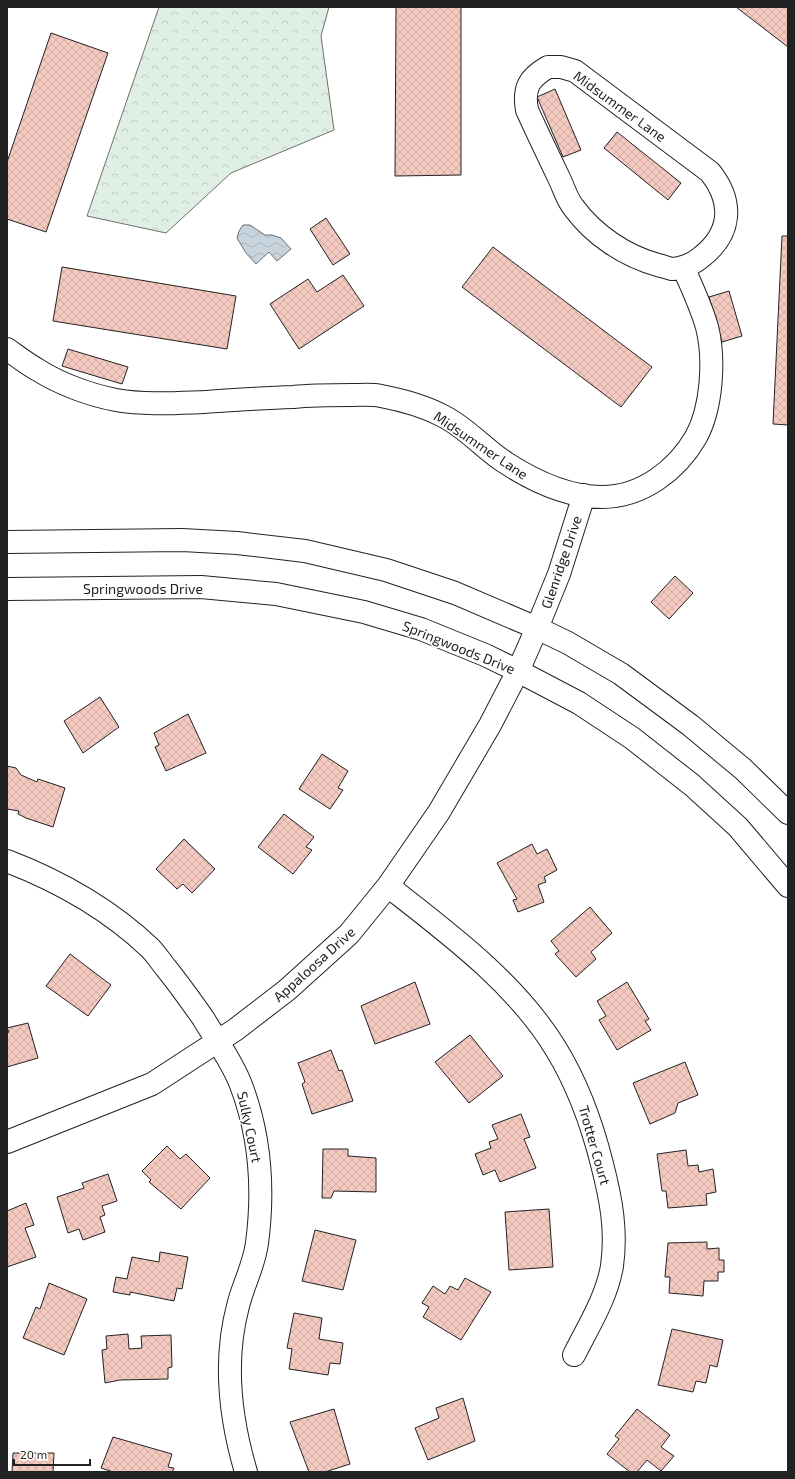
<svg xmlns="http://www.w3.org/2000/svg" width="795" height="1479" font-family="'Exo 2',sans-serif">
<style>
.forest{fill:url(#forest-crowns);stroke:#6f6f6f}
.water{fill:url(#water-waves);stroke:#6f6f6f}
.building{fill:url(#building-cross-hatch);stroke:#222}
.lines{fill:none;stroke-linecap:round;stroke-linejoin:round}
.minor-casing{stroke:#222;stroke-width:24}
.tertiary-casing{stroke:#222;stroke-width:24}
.minor{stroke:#fff;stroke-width:22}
.tertiary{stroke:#fff;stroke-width:22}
.labels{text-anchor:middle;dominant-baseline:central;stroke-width:3;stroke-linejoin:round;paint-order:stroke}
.street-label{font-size:14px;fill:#222;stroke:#fff}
</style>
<defs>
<pattern id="forest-crowns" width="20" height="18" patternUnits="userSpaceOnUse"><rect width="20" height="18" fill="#e0efe3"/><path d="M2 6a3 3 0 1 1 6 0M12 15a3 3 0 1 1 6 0" fill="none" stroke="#c0cdc2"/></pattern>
<pattern id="water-waves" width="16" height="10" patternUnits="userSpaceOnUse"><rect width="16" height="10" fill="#c7d3dd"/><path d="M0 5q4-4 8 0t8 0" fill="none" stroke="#abb5bd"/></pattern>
<pattern id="building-cross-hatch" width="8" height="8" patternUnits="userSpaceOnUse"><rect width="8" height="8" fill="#f3c9c0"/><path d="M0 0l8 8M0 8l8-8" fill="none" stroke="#d0aca5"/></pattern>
</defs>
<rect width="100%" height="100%" fill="#fff"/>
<path class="forest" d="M 159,7 L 329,7 L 321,36 L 334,130 L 231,173 L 166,233 L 87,216 Z"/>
<path class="water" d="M 243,225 L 250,225 L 265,235 L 272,235 L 281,238 L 291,249 L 277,261 L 269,252 L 256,264 L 246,253 L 237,238 L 239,231 Z"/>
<path class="building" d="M 396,7 L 461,7 L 461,175 L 395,176 Z
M 736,7 L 788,7 L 788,47 Z
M 51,33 L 108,53 L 46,232 L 7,219 L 7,162 Z
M 555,89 L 581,150 L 563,157 L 537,97 Z
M 617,132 L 681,183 L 668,200 L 604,148 Z
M 326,218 L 350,254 L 333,265 L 310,229 Z
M 782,236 L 788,236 L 788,425 L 773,424 Z
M 493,247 L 652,367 L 621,407 L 462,287 Z
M 62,267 L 236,296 L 227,349 L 53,321 Z
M 343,275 L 364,306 L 299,349 L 270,304 L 308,279 L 317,292 Z
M 729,291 L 742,336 L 722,342 L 709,297 Z
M 68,349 L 128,367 L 122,384 L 62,366 Z
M 675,576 L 693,593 L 669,619 L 651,602 Z
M 100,697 L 119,727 L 83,753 L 64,721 Z
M 188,714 L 206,753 L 166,771 L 155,747 L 159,745 L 154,733 Z
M 322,754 L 348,771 L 338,788 L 343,790 L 330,809 L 299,789 Z
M 7,766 L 16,768 L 21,775 L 37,782 L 38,779 L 65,788 L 53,827 L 26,818 L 18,814 L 19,811 L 7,809 Z
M 284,814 L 314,837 L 306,847 L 312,850 L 293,874 L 258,847 Z
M 184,839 L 215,869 L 192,893 L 183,884 L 177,889 L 156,869 Z
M 532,844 L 537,854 L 547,849 L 557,870 L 544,877 L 546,882 L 538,885 L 544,902 L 518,912 L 513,900 L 517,899 L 497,863 Z
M 590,907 L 612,933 L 591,952 L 596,959 L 576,977 L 555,954 L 559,951 L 551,941 Z
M 70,954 L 111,985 L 88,1016 L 46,986 Z
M 415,982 L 430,1024 L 375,1044 L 361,1006 Z
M 627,982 L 649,1019 L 645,1021 L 651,1030 L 617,1050 L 599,1020 L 606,1016 L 597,1001 Z
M 28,1023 L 38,1058 L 7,1067 L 7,1033 L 9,1032 L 7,1028 Z
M 470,1035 L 503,1076 L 469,1103 L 435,1062 Z
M 331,1050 L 339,1071 L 342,1070 L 353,1101 L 312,1114 L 302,1084 L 305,1082 L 298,1063 Z
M 685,1062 L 698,1095 L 678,1103 L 675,1113 L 650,1124 L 633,1083 Z
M 521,1114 L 530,1137 L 524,1139 L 536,1168 L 500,1182 L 495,1170 L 483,1175 L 475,1154 L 491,1148 L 489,1142 L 498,1139 L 492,1125 Z
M 167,1146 L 180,1159 L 186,1154 L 210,1178 L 181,1209 L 149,1182 L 151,1180 L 142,1171 Z
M 323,1149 L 348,1149 L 348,1156 L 376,1158 L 376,1192 L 334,1191 L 331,1198 L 322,1198 Z
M 686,1150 L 688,1166 L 698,1165 L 699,1172 L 713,1169 L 716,1192 L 706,1194 L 707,1205 L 668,1208 L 666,1191 L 662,1191 L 657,1154 Z
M 108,1174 L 117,1201 L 102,1206 L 105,1215 L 100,1217 L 105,1232 L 83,1240 L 79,1229 L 68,1233 L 57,1197 L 84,1188 L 82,1183 Z
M 26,1203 L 34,1225 L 25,1228 L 36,1257 L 7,1267 L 7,1211 Z
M 549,1209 L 553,1267 L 509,1270 L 505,1212 Z
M 315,1230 L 356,1240 L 343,1290 L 302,1281 Z
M 707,1242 L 707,1249 L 719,1248 L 719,1260 L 724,1260 L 724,1272 L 718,1272 L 718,1281 L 704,1281 L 703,1296 L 669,1293 L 670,1277 L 665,1277 L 668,1243 Z
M 160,1252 L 188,1257 L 182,1289 L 177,1288 L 174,1301 L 130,1292 L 130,1295 L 113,1292 L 116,1277 L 127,1279 L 132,1257 L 159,1262 Z
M 465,1278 L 491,1292 L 461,1340 L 423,1317 L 429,1307 L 422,1303 L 433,1286 L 445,1294 L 450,1286 L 458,1290 Z
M 49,1283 L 87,1299 L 64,1355 L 23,1338 L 36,1307 L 40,1309 Z
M 294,1313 L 322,1318 L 319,1339 L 343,1343 L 340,1364 L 330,1363 L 328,1375 L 289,1369 L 292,1349 L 287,1348 Z
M 672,1329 L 723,1340 L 717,1367 L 710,1365 L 706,1383 L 696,1381 L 693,1392 L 658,1385 Z
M 128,1334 L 129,1349 L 142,1348 L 141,1336 L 171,1335 L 172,1367 L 168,1368 L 168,1379 L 120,1380 L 105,1383 L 102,1350 L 107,1349 L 106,1336 Z
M 463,1398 L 475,1441 L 428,1460 L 415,1428 L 439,1418 L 436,1408 Z
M 334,1409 L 350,1464 L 325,1472 L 309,1472 L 290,1422 Z
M 637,1409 L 670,1435 L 661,1447 L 674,1456 L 661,1471 L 647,1460 L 637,1472 L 630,1472 L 607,1454 L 619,1439 L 615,1436 Z
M 113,1437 L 172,1454 L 168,1467 L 174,1468 L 172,1472 L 113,1472 L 101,1468 Z
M 13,1453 L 54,1453 L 53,1472 L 12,1472 Z"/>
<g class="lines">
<g class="minor-casing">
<path id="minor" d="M 548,67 L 561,67 L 575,71 L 710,172 C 734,202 732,234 700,258 C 693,264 681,269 672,269 C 668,268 662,266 658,265 C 625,256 594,235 574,208 C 567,200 564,188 559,178 C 548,155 537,132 527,110 C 523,88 529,78 548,67 Z
M 7,349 C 17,356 27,364 38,370 C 60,384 90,395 116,400 C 145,405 175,403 204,402 C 234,400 263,398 293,397 C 313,395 333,395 353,395 C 362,395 372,394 381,396 C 402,400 424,406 443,416 C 467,428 484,449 506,463 C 534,481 568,497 602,497 C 642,497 677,470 696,437 C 712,408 715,359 707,327 C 701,306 692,287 683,267
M 7,861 C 59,881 110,910 150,948 C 156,954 161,962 166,968 C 179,984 191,1001 203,1018 C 215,1038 233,1063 241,1085 C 260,1135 264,1190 257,1243 C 254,1266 243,1285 238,1306 C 223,1362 230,1418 246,1472
M 388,886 C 448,933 516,983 556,1049 C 578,1085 592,1124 602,1164 C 611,1199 617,1230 612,1266 C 607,1297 588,1327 574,1355
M 7,1142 L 152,1084 L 235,1030 L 287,990 L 349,934 L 388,886 L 439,812 L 490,725 L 518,671 L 537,628 L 559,574 L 584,495"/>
</g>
<g class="tertiary-casing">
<path id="tertiary" d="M 7,542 L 182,540 L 237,543 L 305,551 L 386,570 L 455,593 L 537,628 L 568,643 L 621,674 L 690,725 L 743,769 L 788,813
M 7,589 L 201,587 L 276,594 L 364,612 L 421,629 L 485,655 L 518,671 L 579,703 L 632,738 L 692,785 L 738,827 L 788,886"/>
</g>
<use href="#minor" class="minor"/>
<use href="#tertiary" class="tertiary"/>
</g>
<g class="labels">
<g class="street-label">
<text transform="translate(620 106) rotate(36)">Midsummer Lane</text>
<text transform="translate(481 445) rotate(34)">Midsummer Lane</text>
<text transform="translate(561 562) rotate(-71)">Glenridge Drive</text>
<text x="143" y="588">Springwoods Drive</text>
<text transform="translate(459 647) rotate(22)">Springwoods Drive</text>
<text transform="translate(314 964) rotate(-42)">Appaloosa Drive</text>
<text transform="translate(250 1127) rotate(78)">Sulky Court</text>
<text transform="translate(595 1145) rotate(74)">Trotter Court</text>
</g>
</g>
<rect width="795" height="1479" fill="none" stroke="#222222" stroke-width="16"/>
<path d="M14 1459v6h76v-6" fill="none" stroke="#222222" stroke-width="2"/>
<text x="20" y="1459" font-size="12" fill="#222222" stroke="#ffffff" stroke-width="3" paint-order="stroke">20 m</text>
</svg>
